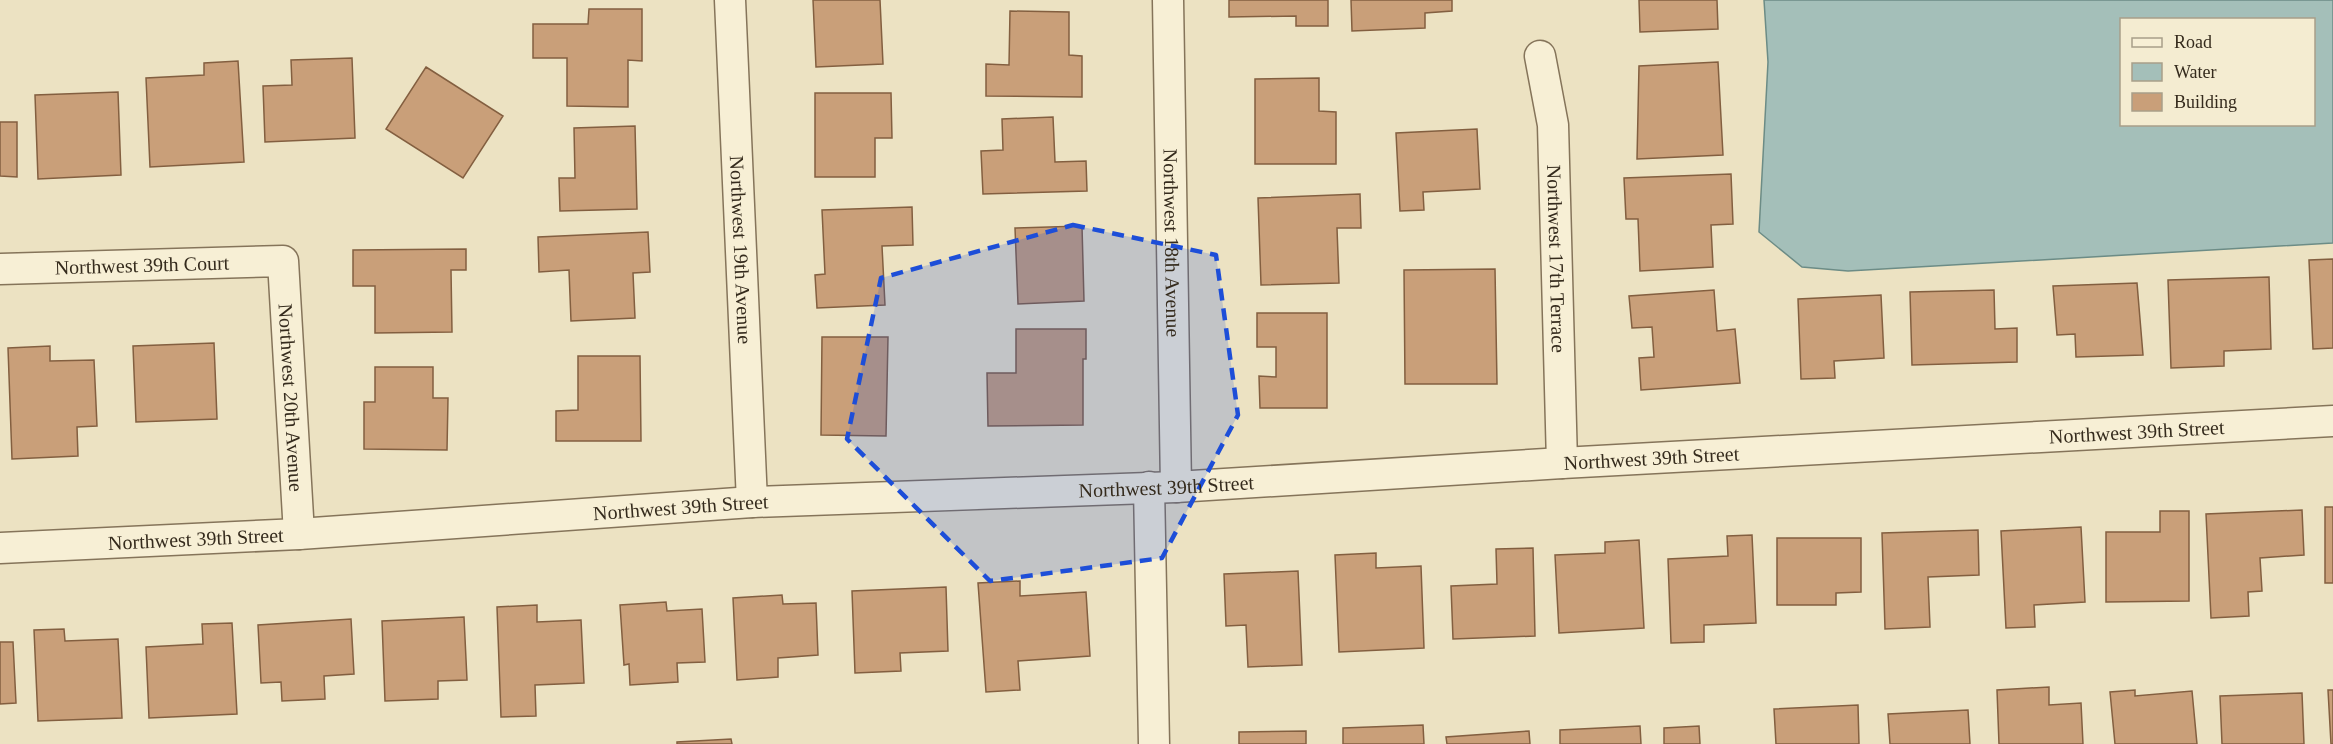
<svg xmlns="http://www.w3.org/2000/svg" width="2333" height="744" font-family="'Times New Roman',serif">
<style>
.water{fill:#a4bfb9;stroke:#6c8c86;stroke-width:1.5;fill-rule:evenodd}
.building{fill:#c99f79;stroke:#835f40;stroke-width:1.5}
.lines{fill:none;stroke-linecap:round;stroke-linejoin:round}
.minor-casing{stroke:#85745a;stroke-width:33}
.minor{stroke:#f7efd5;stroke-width:30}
.marked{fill:#1d4ed8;fill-opacity:0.2;stroke:#1d4ed8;stroke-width:4.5;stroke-dasharray:12 8;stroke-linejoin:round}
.labels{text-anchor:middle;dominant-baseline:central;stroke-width:4.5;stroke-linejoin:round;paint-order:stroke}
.street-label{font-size:20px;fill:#352b1d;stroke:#f4ecd1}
</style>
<rect width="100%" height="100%" fill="#ece2c2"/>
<path class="water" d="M 1764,0 L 2333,0 L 2333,243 L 1848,271 L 1802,267 L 1759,232 L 1768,62 ZM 2122,20 L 2314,20 L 2314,124 L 2122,124 Z"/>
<path class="building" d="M 813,0 L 880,0 L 883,64 L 816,67 Z
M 1229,0 L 1328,0 L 1328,26 L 1296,26 L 1296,16 L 1229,17 Z
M 1351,0 L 1452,0 L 1452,11 L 1425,13 L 1425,28 L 1352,31 Z
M 1639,0 L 1717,0 L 1718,29 L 1640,32 Z
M 589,9 L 642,9 L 642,61 L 628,60 L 628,107 L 567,106 L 567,58 L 533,58 L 533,24 L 588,24 Z
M 1010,11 L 1069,12 L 1069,55 L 1082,56 L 1082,97 L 986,96 L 986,64 L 1009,65 Z
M 352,58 L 355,138 L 265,142 L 263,86 L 292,85 L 291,60 Z
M 238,61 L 244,162 L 150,167 L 146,78 L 204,75 L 204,63 Z
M 1718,62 L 1723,155 L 1637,159 L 1639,66 Z
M 426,67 L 503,116 L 463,178 L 386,129 Z
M 1319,78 L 1319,111 L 1336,112 L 1336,164 L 1255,164 L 1255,79 Z
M 118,92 L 121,175 L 38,179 L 35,95 Z
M 815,93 L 891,93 L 892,138 L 875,138 L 875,177 L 815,177 Z
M 1053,117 L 1055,162 L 1086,161 L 1087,191 L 983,194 L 981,151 L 1003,150 L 1002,119 Z
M 0,122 L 17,122 L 17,177 L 0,176 Z
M 635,126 L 637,209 L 560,211 L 559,178 L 575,178 L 574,128 Z
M 1477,129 L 1480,189 L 1423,192 L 1424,210 L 1400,211 L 1396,133 Z
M 1731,174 L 1733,224 L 1711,225 L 1713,267 L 1640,271 L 1638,219 L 1626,219 L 1624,178 Z
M 1360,194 L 1361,228 L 1337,228 L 1339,283 L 1261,285 L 1258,198 Z
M 912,207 L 913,245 L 882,246 L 885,305 L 817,308 L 815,275 L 825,274 L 822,210 Z
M 1082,226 L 1084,301 L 1018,304 L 1015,228 Z
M 648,232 L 650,272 L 633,273 L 635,318 L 571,321 L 569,270 L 539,272 L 538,237 Z
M 466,249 L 466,270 L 451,270 L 452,332 L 375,333 L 375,286 L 353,286 L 353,250 Z
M 2333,259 L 2333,348 L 2313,349 L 2309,260 Z
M 1495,269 L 1497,384 L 1405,384 L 1404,270 Z
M 2269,277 L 2271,349 L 2224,351 L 2224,366 L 2171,368 L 2168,280 Z
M 2137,283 L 2143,355 L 2076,357 L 2075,334 L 2057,335 L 2053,286 Z
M 1714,290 L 1717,331 L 1735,329 L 1740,383 L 1641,390 L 1639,358 L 1654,357 L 1652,327 L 1632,328 L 1629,296 Z
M 1994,290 L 1995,329 L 2017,328 L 2017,362 L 1912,365 L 1910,292 Z
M 1881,295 L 1884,358 L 1834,361 L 1835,378 L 1801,379 L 1798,299 Z
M 1257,313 L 1327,313 L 1327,408 L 1260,408 L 1259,376 L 1276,377 L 1276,347 L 1257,347 Z
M 1016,329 L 1086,329 L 1086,359 L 1083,359 L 1083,425 L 988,426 L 987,373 L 1016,373 Z
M 822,337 L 888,337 L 886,436 L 821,435 Z
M 214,343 L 217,419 L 136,422 L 133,346 Z
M 50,346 L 50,361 L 94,360 L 97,426 L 77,427 L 78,456 L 12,459 L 8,348 Z
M 578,356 L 640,356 L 641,441 L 556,441 L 556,411 L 578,410 Z
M 375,367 L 433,367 L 433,398 L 448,398 L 447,450 L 364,449 L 364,402 L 375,402 Z
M 2325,507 L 2333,507 L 2333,583 L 2325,583 Z
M 2302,510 L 2304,555 L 2260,558 L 2262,591 L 2248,592 L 2249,616 L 2211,618 L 2206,514 Z
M 2160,511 L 2189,511 L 2189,601 L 2106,602 L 2106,532 L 2160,532 Z
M 2081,527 L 2085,602 L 2034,605 L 2035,627 L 2006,628 L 2001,531 Z
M 1978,530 L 1979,575 L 1928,577 L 1930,627 L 1885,629 L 1882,533 Z
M 1752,535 L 1756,623 L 1704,625 L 1704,642 L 1671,643 L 1668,559 L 1728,556 L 1727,536 Z
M 1777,538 L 1861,538 L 1861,592 L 1836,593 L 1836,605 L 1777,605 Z
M 1639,540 L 1644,628 L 1559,633 L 1555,555 L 1605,553 L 1605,542 Z
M 1533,548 L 1535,636 L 1453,639 L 1451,586 L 1497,584 L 1496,549 Z
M 1376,553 L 1376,568 L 1421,566 L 1424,648 L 1339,652 L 1335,555 Z
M 1298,571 L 1302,665 L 1248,667 L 1246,625 L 1226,626 L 1224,574 Z
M 1020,581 L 1020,596 L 1086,592 L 1090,656 L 1018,661 L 1020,690 L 986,692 L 978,583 Z
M 946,587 L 948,651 L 900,653 L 901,671 L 855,673 L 852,591 Z
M 782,595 L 783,604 L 816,603 L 818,655 L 778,658 L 778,677 L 737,680 L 733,598 Z
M 666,602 L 667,611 L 702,609 L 705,662 L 677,663 L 678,682 L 630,685 L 629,664 L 624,665 L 620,605 Z
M 537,605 L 537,622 L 581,620 L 584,683 L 535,685 L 536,716 L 501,717 L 497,607 Z
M 464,617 L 467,680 L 438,681 L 438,699 L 385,701 L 382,621 Z
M 351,619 L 354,674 L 324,676 L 325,699 L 282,701 L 281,682 L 261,683 L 258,625 Z
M 232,623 L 237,714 L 149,718 L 146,647 L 203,644 L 202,624 Z
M 64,629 L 65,641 L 118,639 L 122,718 L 38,721 L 34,630 Z
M 0,642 L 13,642 L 16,703 L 0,704 Z
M 2049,687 L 2049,705 L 2081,703 L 2083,744 L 1999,744 L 1997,690 Z
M 2135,690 L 2135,696 L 2192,691 L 2197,744 L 2115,744 L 2110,692 Z
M 2328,690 L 2333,690 L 2333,744 L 2331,744 Z
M 2302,693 L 2304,744 L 2222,744 L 2220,696 Z
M 1858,705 L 1859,744 L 1776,744 L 1774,709 Z
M 1968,710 L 1970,744 L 1890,744 L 1888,714 Z
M 1423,725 L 1424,744 L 1343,744 L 1343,728 Z
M 1640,726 L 1641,744 L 1560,744 L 1560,730 Z
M 1699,726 L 1700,744 L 1664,744 L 1664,728 Z
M 1306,731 L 1306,744 L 1239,744 L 1239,732 Z
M 1529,731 L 1530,744 L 1447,744 L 1446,737 Z
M 731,739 L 732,744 L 677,744 L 677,742 Z"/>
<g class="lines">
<g class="minor-casing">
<g id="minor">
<path id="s1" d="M 730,0 L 752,502"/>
<path id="s2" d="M 1168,0 L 1176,487"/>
<path id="s3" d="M 1540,56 L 1553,125 L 1562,463"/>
<path id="s4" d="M 0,269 L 283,261 L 299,534"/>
<path d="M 1149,487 L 1154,744"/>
<path id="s5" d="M 0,548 L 299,534 L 752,502 L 1176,487 L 1562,463 L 2333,421"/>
</g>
</g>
<use href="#minor" class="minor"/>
</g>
<path class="marked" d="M 1073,225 L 1216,255 L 1238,415 L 1162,558 L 990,581 L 847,439 L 881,278 Z"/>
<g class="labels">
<g class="street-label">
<text stroke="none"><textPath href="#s2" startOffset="243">Northwest 18th Avenue</textPath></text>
<text stroke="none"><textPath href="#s1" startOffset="250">Northwest 19th Avenue</textPath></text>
<text stroke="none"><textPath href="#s3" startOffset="204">Northwest 17th Terrace</textPath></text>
<text stroke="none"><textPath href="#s4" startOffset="142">Northwest 39th Court</textPath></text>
<text stroke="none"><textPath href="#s4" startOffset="420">Northwest 20th Avenue</textPath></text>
<text stroke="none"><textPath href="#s5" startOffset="2140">Northwest 39th Street</textPath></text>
<text stroke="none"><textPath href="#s5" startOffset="1654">Northwest 39th Street</textPath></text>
<text stroke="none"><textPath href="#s5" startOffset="1168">Northwest 39th Street</textPath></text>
<text stroke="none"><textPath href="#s5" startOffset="682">Northwest 39th Street</textPath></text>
<text stroke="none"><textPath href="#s5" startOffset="196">Northwest 39th Street</textPath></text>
</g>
</g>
<rect x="2120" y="18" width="195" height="108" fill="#f4ecd1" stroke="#a89f89" stroke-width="1.5"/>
<rect x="2132" y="38" width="30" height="9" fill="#f7efd5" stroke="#a89f89" stroke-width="1.5"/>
<text x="2174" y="48" font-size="18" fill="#352b1d">Road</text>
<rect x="2132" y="63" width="30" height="18" fill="#a4bfb9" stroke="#a89f89" stroke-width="1.5"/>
<text x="2174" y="78" font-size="18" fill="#352b1d">Water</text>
<rect x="2132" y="93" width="30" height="18" fill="#c99f79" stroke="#a89f89" stroke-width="1.5"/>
<text x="2174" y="108" font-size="18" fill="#352b1d">Building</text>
</svg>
